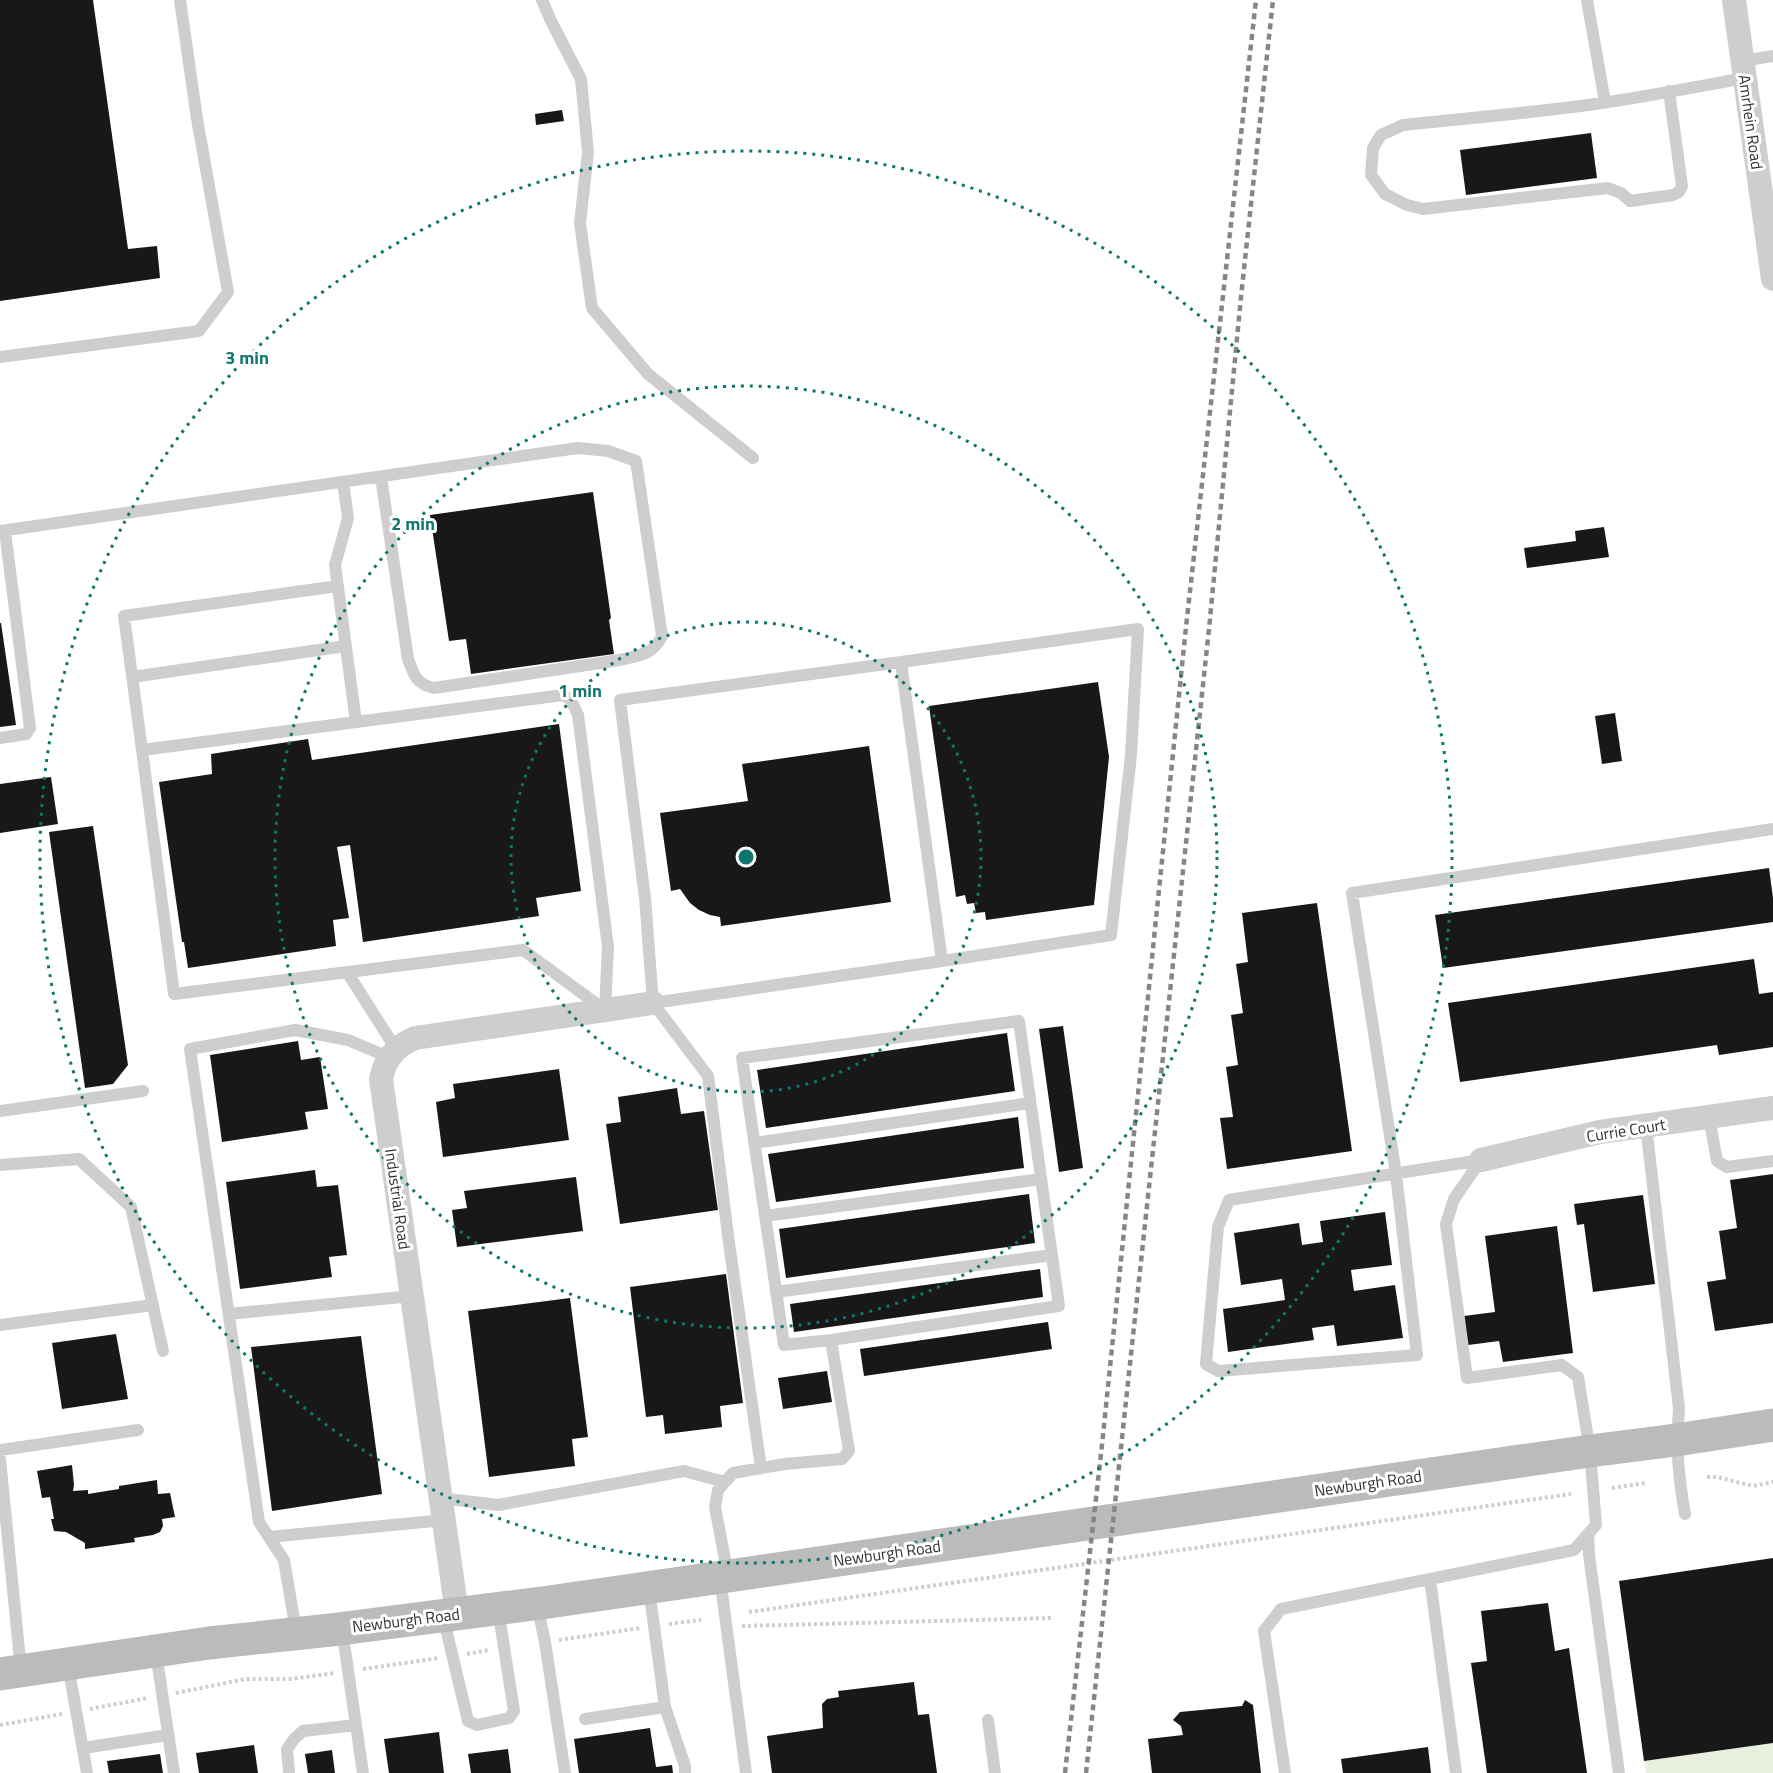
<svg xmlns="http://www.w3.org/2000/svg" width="1773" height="1773" font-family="'Titillium Web',sans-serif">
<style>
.green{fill:#e9efde}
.building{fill:#181818}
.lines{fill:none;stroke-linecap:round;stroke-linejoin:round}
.path{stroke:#cecece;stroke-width:4;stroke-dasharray:3 3;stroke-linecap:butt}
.service{stroke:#cecece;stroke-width:12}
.minor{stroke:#cecece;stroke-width:24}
.secondary{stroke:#bbb;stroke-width:33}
.rail{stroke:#868686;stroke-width:4.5;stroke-dasharray:6 4.5;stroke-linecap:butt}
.ring{fill:none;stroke:#0f766e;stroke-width:3;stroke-dasharray:3 6}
.labels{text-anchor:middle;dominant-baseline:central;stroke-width:6;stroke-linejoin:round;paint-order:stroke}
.street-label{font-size:16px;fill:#313131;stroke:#fff}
.centre{fill:#0f766e;stroke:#fff;stroke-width:3}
.ring-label{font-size:18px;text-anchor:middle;font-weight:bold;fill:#0f766e;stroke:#fff;stroke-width:6;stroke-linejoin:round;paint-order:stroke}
</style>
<rect width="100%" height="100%" fill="#fff"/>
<path class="green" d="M 1773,1743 L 1773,1773 L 1646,1773 L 1644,1761 Z"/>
<path class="building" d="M 0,0 L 93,0 L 128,249 L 157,246 L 160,278 L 0,301 Z
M 562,110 L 564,121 L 536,125 L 535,114 Z
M 1591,133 L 1597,178 L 1466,195 L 1460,150 Z
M 593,492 L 611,618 L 609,620 L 614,654 L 471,674 L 466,639 L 449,641 L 430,515 Z
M 1604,527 L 1609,557 L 1527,568 L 1524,548 L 1576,541 L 1575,531 Z
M 0,623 L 1,623 L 16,725 L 0,727 Z
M 1098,682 L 1109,757 L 1094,905 L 986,920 L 985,912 L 976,913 L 974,903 L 967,904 L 965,895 L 956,897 L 929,706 Z
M 1615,713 L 1622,761 L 1602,764 L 1595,716 Z
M 559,724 L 581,891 L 536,898 L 539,916 L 363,942 L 350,845 L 337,847 L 349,918 L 333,920 L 336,946 L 188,968 L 184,942 L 182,942 L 159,782 L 212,774 L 211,754 L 308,739 L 312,760 Z
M 869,746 L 891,902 L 721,926 L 720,917 L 710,915 L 699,910 L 690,903 L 680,889 L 671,891 L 660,813 L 748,801 L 742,764 Z
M 51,777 L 58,824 L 0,833 L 0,784 Z
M 93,826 L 128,1065 L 113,1084 L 85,1088 L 49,832 Z
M 1769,868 L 1773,898 L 1773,922 L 1443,968 L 1435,915 Z
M 1317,903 L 1352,1151 L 1227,1169 L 1220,1118 L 1233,1117 L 1226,1067 L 1238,1065 L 1231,1015 L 1243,1013 L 1236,964 L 1248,962 L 1242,913 Z
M 1754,959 L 1759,994 L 1773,992 L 1773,1047 L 1719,1055 L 1717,1045 L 1460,1082 L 1448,1003 Z
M 1063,1026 L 1083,1168 L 1059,1172 L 1039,1029 Z
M 1007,1033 L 1015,1091 L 766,1128 L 757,1070 Z
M 298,1041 L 301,1060 L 320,1057 L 328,1109 L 305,1112 L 308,1129 L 222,1142 L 210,1055 Z
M 559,1069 L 569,1140 L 443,1157 L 436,1102 L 455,1098 L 453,1084 Z
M 677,1088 L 681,1114 L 704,1111 L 718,1210 L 620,1224 L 606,1124 L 621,1122 L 618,1097 Z
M 1018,1117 L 1024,1168 L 776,1202 L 768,1154 Z
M 315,1170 L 317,1187 L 338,1185 L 347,1255 L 329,1257 L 332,1277 L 240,1289 L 226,1182 Z
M 1773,1174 L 1773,1323 L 1715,1331 L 1707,1282 L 1726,1279 L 1719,1231 L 1737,1228 L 1730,1180 Z
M 576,1177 L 583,1231 L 457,1247 L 452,1210 L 467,1208 L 464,1191 Z
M 1029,1194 L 1035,1243 L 786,1278 L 779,1229 Z
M 1643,1195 L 1655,1284 L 1593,1292 L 1584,1224 L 1577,1225 L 1574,1204 Z
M 1385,1212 L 1392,1265 L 1351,1270 L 1354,1291 L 1395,1285 L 1403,1338 L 1337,1346 L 1334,1325 L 1312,1328 L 1314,1340 L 1228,1352 L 1223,1309 L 1285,1300 L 1282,1279 L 1241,1285 L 1234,1233 L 1299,1223 L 1302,1245 L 1323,1242 L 1320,1221 Z
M 1557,1226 L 1573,1353 L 1503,1362 L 1499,1341 L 1468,1345 L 1464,1316 L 1495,1312 L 1485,1236 Z
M 1040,1269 L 1043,1297 L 794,1332 L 790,1304 Z
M 726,1274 L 743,1403 L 720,1406 L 722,1427 L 665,1434 L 663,1415 L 646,1417 L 630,1287 Z
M 570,1298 L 588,1437 L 572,1439 L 575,1466 L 489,1477 L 468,1311 Z
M 1048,1322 L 1052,1349 L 864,1376 L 860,1349 Z
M 116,1334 L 128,1399 L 62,1409 L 52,1343 Z
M 361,1336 L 382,1494 L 272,1511 L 251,1347 Z
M 827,1371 L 832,1402 L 783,1409 L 778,1378 Z
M 72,1465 L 74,1485 L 73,1491 L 88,1490 L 88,1494 L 119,1489 L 119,1486 L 157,1480 L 158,1494 L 170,1493 L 175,1517 L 162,1519 L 163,1526 L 160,1532 L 153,1535 L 134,1538 L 135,1542 L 85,1549 L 85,1543 L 66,1532 L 54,1531 L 51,1519 L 54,1519 L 50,1497 L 42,1498 L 37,1471 Z
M 1773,1558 L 1773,1743 L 1644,1761 L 1619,1581 Z
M 1548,1603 L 1555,1651 L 1569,1648 L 1587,1773 L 1487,1773 L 1471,1663 L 1487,1661 L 1481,1611 Z
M 914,1682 L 918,1715 L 929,1714 L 937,1773 L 772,1773 L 767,1736 L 823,1728 L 822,1704 L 827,1699 L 839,1697 L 838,1691 Z
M 1245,1700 L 1253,1705 L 1261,1773 L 1152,1773 L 1148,1739 L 1183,1735 L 1181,1726 L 1173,1720 L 1180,1712 L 1242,1706 Z
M 650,1728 L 656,1767 L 672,1765 L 673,1773 L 579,1773 L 574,1739 Z
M 439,1732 L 444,1773 L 389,1773 L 384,1739 Z
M 254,1745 L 258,1773 L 199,1773 L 196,1753 Z
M 1428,1747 L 1431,1773 L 1343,1773 L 1341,1759 Z
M 508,1749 L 511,1773 L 471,1773 L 468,1754 Z
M 332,1750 L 335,1773 L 308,1773 L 305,1754 Z
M 160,1754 L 163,1773 L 109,1773 L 107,1761 Z"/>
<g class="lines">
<path class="path" d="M 1707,1477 L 1717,1477 L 1753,1486 L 1773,1482
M 1612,1488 L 1646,1483
M 749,1612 L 1571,1494
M 669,1624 L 701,1620
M 742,1626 L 1052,1618
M 559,1640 L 641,1628
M 467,1654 L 489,1650
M 363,1669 L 439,1658
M 176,1693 L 246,1679 L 290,1679 L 335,1673
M 90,1709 L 148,1698
M 0,1725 L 62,1714"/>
<path class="service" d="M 542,0 L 551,21 L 581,79 L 588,152 L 580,223 L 592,308 L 648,374 L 753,458
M 1587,0 L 1605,102
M 1742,61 L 1773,56
M 1669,91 L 1682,186 L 1679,192 L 1673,195 L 1630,201 L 1621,193 L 1608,188 L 1423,209 L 1407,205 L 1385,194 L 1371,175 L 1373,148 L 1381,135 L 1403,125 C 1467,118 1532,113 1595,104 C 1645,97 1695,87 1745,78
M 0,357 L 199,331 L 228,292 L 197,119 L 180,0
M 343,482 L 348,518 L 335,565 L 356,722
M 0,531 L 578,448 L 608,451 L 636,461 L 662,636 C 653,655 639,655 620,660 L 434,688 C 416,684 414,675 408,659 L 381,477
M 901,662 L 1138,629 L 1131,755 L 1111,935 L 942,961
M 132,677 L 346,646
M 563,695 L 571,700 L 578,715 L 608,947 L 605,1010 L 523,950 L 174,994 L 142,750 Z
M 0,738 L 26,734 L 30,728 L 5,531
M 142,750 L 124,616 L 338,586
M 347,972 L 396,1049
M 653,1003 L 942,961 L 901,662 L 620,700 L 645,898 L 653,1003 L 708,1076 L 729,1243 L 761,1468
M 1019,1021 L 1059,1306 L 831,1340 L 784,1345 L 742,1058 Z
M 0,1111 L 143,1091
M 1709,1117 L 1717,1161 L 1727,1167 L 1773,1161
M 1646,1126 L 1679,1408 C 1676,1447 1678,1476 1685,1514
M 754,1143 L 1030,1103
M 1481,1160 L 1229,1200 L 1218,1227 L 1206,1364 L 1218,1371 L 1417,1355 L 1396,1174 L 1352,893 L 1773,829
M 0,1165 L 79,1159 L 131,1207 L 163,1351
M 765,1216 L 1041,1179
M 776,1292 L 1052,1255
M 229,1314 L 412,1296
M 0,1325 L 153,1305
M 0,1450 L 138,1430
M 0,1459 L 21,1670
M 440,1498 L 498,1505 L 684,1471 L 725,1482
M 1588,1534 L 1589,1555 L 1619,1773
M 269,1537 L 444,1520
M 728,1575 L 715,1507 L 718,1490 L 733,1473 L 785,1464 L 842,1459 L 849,1451 L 831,1340
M 720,1578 L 746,1773
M 1430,1579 L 1456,1773
M 649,1589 L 665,1707 L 685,1766 L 685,1773
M 537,1604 L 545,1642 L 565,1773
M 443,1616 L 468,1721 L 477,1725 L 509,1718 L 514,1711 L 498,1609
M 342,1629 L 363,1773
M 296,1631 L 284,1560 L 259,1522 L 190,1049 L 295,1030 L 348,1040 L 388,1057
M 156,1653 L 174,1773
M 68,1665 L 87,1773
M 585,1719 L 665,1707
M 988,1720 L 995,1773
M 83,1748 L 168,1735
M 289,1773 L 287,1749 L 295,1738 L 303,1731 L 356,1725
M 1285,1773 L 1264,1631 L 1281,1609 L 1574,1550 L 1596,1525 L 1590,1451 L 1578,1377 L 1562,1365 L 1467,1378 L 1446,1224 L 1454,1199 L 1481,1160"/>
<path class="minor" d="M 1734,0 L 1773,279
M 1481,1160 L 1600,1132 L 1773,1108
M 457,1613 L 381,1079 C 385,1058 396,1046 415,1038 L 653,1003"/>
<path class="secondary" d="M 0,1674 L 209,1643 L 331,1630 L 549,1602 L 1590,1451 L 1676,1440 L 1773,1425"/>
<path class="rail" d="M 1065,1773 L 1102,1445 L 1186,627 L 1256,0
M 1086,1773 L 1209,629 L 1241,297 L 1273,0"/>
</g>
<g class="ring">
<circle cx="746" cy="857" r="235"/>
<circle cx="746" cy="857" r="471"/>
<circle cx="746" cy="857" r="706"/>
</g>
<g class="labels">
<g class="street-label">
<text transform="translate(1751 122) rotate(82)">Amrhein Road</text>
<text transform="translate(1626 1130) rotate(-9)">Currie Court</text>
<text transform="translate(398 1199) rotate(82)">Industrial Road</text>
<text transform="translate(1368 1483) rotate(-8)">Newburgh Road</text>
<text transform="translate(887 1553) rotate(-8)">Newburgh Road</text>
<text transform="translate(406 1620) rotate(-7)">Newburgh Road</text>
</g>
</g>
<circle cx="746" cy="857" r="9" class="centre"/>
<g class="ring-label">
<text x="247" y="364">3 min</text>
<text x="413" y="530">2 min</text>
<text x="580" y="697">1 min</text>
</g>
</svg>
